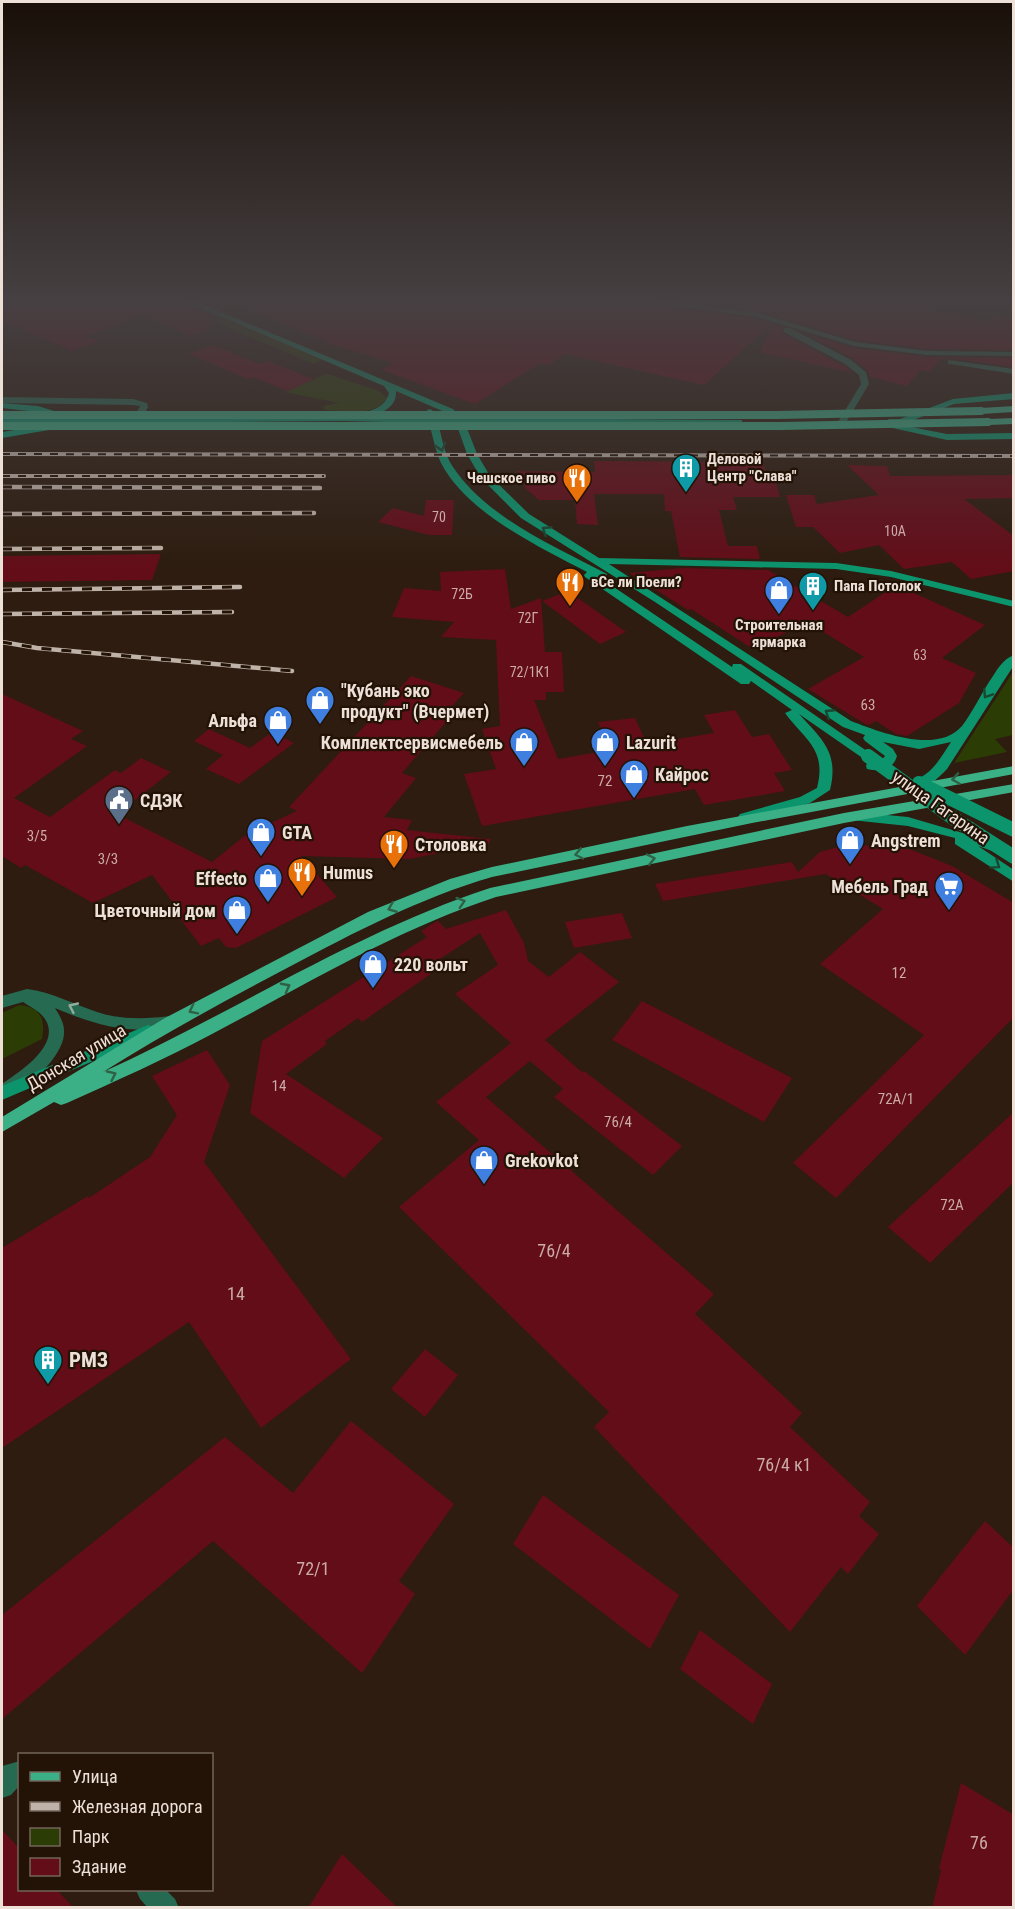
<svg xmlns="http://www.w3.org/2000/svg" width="1015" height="1909" font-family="'Roboto Condensed',sans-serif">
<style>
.green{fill:#2b3c04}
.building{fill:#630d18}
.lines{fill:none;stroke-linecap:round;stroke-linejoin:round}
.street{fill:#266a51;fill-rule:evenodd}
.secondary{fill:#0c946d;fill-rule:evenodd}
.primary{fill:#3bb087;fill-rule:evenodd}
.rail-far1-casing{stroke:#bfb2a8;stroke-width:4}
.rail-casing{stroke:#bfb2a8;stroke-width:4.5}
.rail-far1{stroke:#231206;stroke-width:2;stroke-dasharray:8;stroke-linecap:butt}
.rail{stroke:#231206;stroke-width:3;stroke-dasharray:10;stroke-linecap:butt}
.secondary-bridge{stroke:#0c946d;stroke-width:14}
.primary-bridge{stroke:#3bb087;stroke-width:8}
.oneway{stroke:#1a462f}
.oneway2{stroke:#2f6146}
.oneway3{stroke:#93ab9b}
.labels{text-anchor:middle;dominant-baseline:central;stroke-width:4.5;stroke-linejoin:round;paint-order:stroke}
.far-number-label{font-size:14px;fill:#caaba7}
.far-poi-label{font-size:15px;font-weight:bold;fill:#ece0d7;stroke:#231206;text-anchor:start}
.number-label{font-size:15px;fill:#caaba7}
.poi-label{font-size:18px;font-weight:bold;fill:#ece0d7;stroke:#231206;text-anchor:start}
.street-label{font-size:18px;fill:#ece0d7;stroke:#231206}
.near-number-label{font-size:18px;fill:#caaba7}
.near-poi-label{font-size:21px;font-weight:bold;fill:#ece0d7;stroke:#231206;text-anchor:start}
</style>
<rect width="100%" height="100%" fill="#2d1c0f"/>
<path class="green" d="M 166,302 L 191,302 L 326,358 L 314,364 Z
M 327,374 L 379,391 L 387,398 C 374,418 344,410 324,410 L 324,406 L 339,403 L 285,392 Z
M 1013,672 L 1013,735 L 995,739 L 1007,752 L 954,763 Z
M 19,1005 C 40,1007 46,1018 42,1039 L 2,1059 L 2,1013 Z"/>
<path class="building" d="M 2,302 L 185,302 L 212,315 L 207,330 L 191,336 L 142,315 L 86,336 L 99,341 L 72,351 L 2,321 Z
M 229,302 L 467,302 L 492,308 L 506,302 L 533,309 L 534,302 L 649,302 L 651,304 L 757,319 L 771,324 L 704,385 L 565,354 L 549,365 L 540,363 L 475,404 L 382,370 L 394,363 L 326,343 L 329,342 Z
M 685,302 L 931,302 L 932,309 L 988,323 L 993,315 L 1014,318 L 1014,350 L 927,349 L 855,340 L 759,311 Z
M 772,324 L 782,327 L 783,334 L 844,366 L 853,373 L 760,352 Z
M 807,334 L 854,348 L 927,357 L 1014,358 L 1014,367 L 948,358 L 941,359 L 929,372 L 920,370 L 907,386 L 870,377 L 867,370 L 852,358 Z
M 212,345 L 259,364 L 267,361 L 314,379 L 288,391 L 253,377 L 248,379 L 189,354 Z
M 594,461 L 763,462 L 766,472 L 773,472 L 780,497 L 733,497 L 737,510 L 719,510 L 728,546 L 757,546 L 760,559 L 680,557 L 671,511 L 665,511 L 664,494 L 594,494 L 598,525 L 577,524 L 575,500 L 539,500 L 526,489 L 517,471 L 595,472 Z
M 847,465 L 887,466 L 890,476 L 1014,475 L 1014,498 L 964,499 L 1014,536 L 1014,571 L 971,579 L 952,562 L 904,569 L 879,545 L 840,553 L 813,527 L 796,527 L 786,495 L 814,495 L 817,504 L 879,495 Z
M 426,500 L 454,500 L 452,535 L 429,535 L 378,522 L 393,508 L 424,516 Z
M 161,554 L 152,580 L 2,582 L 2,556 Z
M 682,568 L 768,570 L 848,617 L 896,585 L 985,625 L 942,658 L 976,673 L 959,703 L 907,736 L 896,734 L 876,721 L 869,725 L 865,724 L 808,689 L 864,657 L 807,622 L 753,649 L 691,609 L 688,610 L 629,573 Z
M 505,569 L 511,609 L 541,598 L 545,652 L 562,652 L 564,692 L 546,692 L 546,700 L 534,700 L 558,759 L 610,750 L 598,722 L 635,718 L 647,744 L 714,733 L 704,715 L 735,710 L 752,737 L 769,734 L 792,770 L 774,773 L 785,791 L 704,805 L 695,789 L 482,826 L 464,774 L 496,769 L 482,729 L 500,726 L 496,640 L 441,637 L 454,622 L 392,617 L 404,588 L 441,591 L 440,572 Z
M 568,591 L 626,632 L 600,644 L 542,601 Z
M 411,676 L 464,693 L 447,712 L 453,714 L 402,773 L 416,778 L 384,817 L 412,820 L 407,830 L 490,839 L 490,843 L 409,859 L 301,856 L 337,897 L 236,948 L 226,947 L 219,938 L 201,946 L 174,911 L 178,909 L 152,875 L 93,903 L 25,865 L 21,868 L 2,856 L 2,694 L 83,731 L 71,739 L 87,746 L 14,798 L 50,817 L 115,770 L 121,773 L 141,758 L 171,772 L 117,814 L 212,862 L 247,834 L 297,811 L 289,807 Z
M 209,729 L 250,748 L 272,732 L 294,743 L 239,784 L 206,769 L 223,755 L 194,741 Z
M 880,845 L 912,850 L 952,866 L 1014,903 L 1014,1017 L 836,1198 L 793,1163 L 924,1035 L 820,964 L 883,909 L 826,874 L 663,901 L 655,884 L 792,862 L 798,872 L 820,852 L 841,846 Z
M 506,910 L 524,943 L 528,961 L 549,977 L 580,952 L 619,982 L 545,1040 L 582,1072 L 584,1071 L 682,1146 L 653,1175 L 554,1097 L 563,1089 L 530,1061 L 486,1097 L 714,1294 L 695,1314 L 802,1413 L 790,1427 L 870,1502 L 859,1516 L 879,1534 L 848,1574 L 841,1567 L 790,1632 L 594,1427 L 609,1412 L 399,1207 L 479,1140 L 436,1102 L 511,1043 L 455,994 L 498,965 L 480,933 L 429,966 L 435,971 L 362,1022 L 358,1018 L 325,1041 L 327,1044 L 286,1074 L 383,1138 L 344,1178 L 250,1113 L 262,1041 L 427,937 L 421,931 L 432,924 L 438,921 L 446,929 Z
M 622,913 L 632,938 L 574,948 L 565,922 Z
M 642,1001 L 792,1078 L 764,1122 L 612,1040 Z
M 207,1050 L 230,1085 L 204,1162 L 351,1359 L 261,1428 L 189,1322 L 2,1448 L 2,1248 L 88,1196 L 89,1198 L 150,1157 L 177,1115 L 152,1076 Z
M 1014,1112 L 1014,1182 L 930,1263 L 888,1227 Z
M 425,1349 L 458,1375 L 425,1417 L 391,1389 Z
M 351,1421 L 454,1504 L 399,1581 L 415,1594 L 362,1673 L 213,1541 L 2,1719 L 2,1615 L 225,1437 L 293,1493 Z
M 543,1495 L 679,1595 L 650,1649 L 513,1544 Z
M 985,1521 L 1014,1548 L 1014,1589 L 965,1655 L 917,1606 Z
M 700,1630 L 772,1684 L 753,1724 L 680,1669 Z
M 961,1783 L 1014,1815 L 1014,1908 L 932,1908 L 941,1870 L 939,1868 Z
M 2,1830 L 20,1849 L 20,1890 L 57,1890 L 74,1908 L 2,1908 Z
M 342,1854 L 398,1908 L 308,1908 Z"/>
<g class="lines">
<path class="street" d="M 651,302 L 670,302 L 758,313 L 855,342 L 927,351 L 1014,352 L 1014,356 L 927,355 L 854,346 L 757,317 Z
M 784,328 L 790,328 L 851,360 L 866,372 L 869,384 L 845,424 L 838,422 L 861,384 L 859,375 L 845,364 L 784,332 Z
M 948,360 L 1014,369 L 1014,374 L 951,364 L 948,364 Z
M 2,397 L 133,399 L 147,403 L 148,407 L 141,421 L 137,424 L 133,421 L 140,406 L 133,405 L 2,403 Z
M 27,989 C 52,992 73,1004 97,1012 C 121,1020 146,1019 171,1016 L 177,1018 L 179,1022 L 177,1026 L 171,1028 C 128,1034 94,1025 55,1008 C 60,1016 65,1024 64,1034 C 63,1056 28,1089 8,1096 L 2,1093 L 2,1084 C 19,1072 62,1045 45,1019 C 40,1011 30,1007 23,1002 L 2,1008 L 2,996 Z
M 20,1761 L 20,1785 L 11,1795 L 2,1798 L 2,1766 Z
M 136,1890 L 166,1890 L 175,1899 L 179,1908 L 148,1908 L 140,1899 Z"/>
<path class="secondary" d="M 187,302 L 197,302 L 453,409 L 462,418 L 742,420 L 742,424 L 739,425 L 465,423 L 477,454 L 490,476 L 529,514 L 599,558 L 836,563 L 891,571 L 1014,601 L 1014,607 L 891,577 L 836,569 L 609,564 L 851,721 C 880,732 937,755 962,726 C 972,713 980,696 989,682 C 996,672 1002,659 1014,655 L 1014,665 L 947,769 C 936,780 924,793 907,789 L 905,786 L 907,783 C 931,776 938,762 951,742 L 919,749 L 883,742 L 893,749 L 897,756 C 893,770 881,772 867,769 L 866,766 L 867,763 L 880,762 L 885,756 L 865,741 L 863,738 L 865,735 L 843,727 L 655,602 L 521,518 L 481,478 L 467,454 L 456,423 L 438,423 C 442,437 444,454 453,467 C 487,518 554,546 607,574 L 607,578 L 602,579 L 732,667 L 733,664 L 741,664 L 874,756 L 868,760 L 864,759 L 799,714 C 823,740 839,753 830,790 L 810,803 L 745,822 L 740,820 L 738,817 L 740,814 L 800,797 L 817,788 C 827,749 805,740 785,713 L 792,710 L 751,681 L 749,684 L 741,684 L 585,577 L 584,575 L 587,572 C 539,547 467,513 441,463 C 435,450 433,436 429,423 L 342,421 L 2,424 L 2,418 L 59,418 L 37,412 L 2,408 L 2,403 L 38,406 L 64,414 L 63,418 L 342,419 L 358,417 L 358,414 C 371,411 385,408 389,393 L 384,386 ZM 396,391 L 447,413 L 452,418 L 436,418 L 432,410 L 429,409 L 425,412 L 427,418 L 366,417 C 380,414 397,408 396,391 Z
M 1014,393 L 1014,399 L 954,404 L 901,425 L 947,434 L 1014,433 L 1014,439 L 947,440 L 888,427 L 885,422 L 889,419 L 900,419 L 953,399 Z
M 52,424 L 55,425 L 55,429 L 2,438 L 2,432 Z
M 856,812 L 908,817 L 997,843 L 999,846 L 997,849 L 992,851 L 978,846 L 1014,870 L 1014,882 L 955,844 L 955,838 L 908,826 L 851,820 L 849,817 Z
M 148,1025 L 154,1027 L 156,1031 L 154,1035 L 2,1100 L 2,1086 Z"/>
<path class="primary" d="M 1014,406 L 1014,412 L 981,414 L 977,411 L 981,408 Z
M 1014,418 L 1014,424 L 988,425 L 984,422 L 988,419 Z
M 1014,766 L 1014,774 L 752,823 L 492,877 C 420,898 355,932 289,967 C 226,1000 164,1034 103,1072 C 233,1013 353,933 490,888 L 844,813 L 1014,784 L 1014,792 L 844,823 L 496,897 C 395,930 305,985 212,1034 C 165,1059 116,1081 67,1103 L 61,1105 L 54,1102 L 2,1132 L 2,1117 L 165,1018 L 368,912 L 450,879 L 492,867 L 687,826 Z"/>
<g class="rail-far1-casing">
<path id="rail-far1" d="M 2,454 L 1014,456
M 2,476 L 324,476"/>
</g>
<g class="rail-casing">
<path id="rail" d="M 2,487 L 320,488
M 2,514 L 314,513
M 2,549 L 161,548
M 2,590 L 240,587
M 2,614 L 232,612
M 2,642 L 37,648 L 292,671"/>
</g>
<use href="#rail-far1" class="rail-far1"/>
<use href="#rail" class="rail"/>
<path class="secondary-bridge" d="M 868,756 L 953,818 L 1014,857
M 919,783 L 1014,830"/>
<path class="primary-bridge" d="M 2,415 L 776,415 L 981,411
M 2,426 L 781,426 L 988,422"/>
</g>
<defs><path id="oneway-chevron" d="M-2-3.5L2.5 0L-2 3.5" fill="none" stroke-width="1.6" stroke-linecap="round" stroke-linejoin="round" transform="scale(1.5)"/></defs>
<g class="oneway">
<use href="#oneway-chevron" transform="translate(441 447) rotate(73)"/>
<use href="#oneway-chevron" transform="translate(546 530) rotate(-147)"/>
<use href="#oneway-chevron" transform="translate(987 694) rotate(123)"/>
<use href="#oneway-chevron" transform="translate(829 713) rotate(-147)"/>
<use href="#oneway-chevron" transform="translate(996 865) rotate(34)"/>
</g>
<g class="oneway2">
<use href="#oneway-chevron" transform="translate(956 779) rotate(171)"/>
<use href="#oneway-chevron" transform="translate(579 854) rotate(168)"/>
<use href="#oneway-chevron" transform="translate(651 859) rotate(-12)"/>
<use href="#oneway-chevron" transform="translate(461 902) rotate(-18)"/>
<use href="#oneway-chevron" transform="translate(392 908) rotate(158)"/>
<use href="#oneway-chevron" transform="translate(286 987) rotate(-28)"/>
<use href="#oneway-chevron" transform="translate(193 1010) rotate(153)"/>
<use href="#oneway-chevron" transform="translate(112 1075) rotate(-25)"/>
</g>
<use class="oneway3" href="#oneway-chevron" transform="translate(73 1007) rotate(-155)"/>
<linearGradient id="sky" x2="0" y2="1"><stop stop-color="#190f08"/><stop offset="0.53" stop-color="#464042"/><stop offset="1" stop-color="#464042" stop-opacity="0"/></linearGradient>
<rect width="1015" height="569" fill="url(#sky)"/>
<defs>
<g id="building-pin" transform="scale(1.5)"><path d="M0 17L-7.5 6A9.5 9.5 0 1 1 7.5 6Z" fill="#0f9aa8" stroke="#231206"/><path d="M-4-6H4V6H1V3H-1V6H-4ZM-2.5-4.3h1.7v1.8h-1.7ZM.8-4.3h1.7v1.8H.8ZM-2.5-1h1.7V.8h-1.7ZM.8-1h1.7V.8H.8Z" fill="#fff"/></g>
<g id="restaurant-pin" transform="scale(1.5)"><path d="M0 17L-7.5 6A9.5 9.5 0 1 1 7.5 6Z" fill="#e8710a" stroke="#231206"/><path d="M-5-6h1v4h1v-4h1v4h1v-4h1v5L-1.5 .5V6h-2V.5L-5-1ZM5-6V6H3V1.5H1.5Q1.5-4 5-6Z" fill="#fff"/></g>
<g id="shop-pin" transform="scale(1.5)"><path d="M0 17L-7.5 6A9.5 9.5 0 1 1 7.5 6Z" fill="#3f7fe0" stroke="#231206"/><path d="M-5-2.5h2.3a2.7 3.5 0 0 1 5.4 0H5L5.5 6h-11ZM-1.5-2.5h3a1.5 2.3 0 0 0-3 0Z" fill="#fff"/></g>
<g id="civic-pin" transform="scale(1.5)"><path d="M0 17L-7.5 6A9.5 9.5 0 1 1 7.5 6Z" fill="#5c6f8a" stroke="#231206"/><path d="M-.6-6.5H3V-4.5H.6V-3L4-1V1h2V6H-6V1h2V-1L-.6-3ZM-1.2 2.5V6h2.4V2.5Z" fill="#fff"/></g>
<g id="supermarket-pin" transform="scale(1.5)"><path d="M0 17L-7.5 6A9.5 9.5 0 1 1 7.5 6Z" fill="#3f7fe0" stroke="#231206"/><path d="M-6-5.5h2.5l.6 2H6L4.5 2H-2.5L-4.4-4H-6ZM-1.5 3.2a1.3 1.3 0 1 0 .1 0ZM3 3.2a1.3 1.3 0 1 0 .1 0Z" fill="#fff"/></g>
</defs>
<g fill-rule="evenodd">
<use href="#building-pin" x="686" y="468"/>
<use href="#restaurant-pin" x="577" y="478"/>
<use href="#restaurant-pin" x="570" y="582"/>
<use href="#building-pin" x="813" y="586"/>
<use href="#shop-pin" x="779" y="590"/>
<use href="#shop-pin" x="320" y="700"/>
<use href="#shop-pin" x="278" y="720"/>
<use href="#shop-pin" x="524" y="742"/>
<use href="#shop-pin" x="605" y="742"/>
<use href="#shop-pin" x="634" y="774"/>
<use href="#civic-pin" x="119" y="800"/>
<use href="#shop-pin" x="261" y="832"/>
<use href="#shop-pin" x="850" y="840"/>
<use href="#restaurant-pin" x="394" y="844"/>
<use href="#restaurant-pin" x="302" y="872"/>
<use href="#shop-pin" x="268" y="878"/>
<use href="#supermarket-pin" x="949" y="886"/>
<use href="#shop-pin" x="237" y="910"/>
<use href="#shop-pin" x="373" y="964"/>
<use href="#shop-pin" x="484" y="1160"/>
<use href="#building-pin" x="48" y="1360"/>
</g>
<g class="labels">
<g class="far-number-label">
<text x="439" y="517">70</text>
<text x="895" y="531">10А</text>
<text x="462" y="594">72Б</text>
<text x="528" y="618">72Г</text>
<text x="920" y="655">63</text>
<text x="530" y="672">72/1К1</text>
</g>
<g class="far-poi-label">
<text x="707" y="459">Деловой<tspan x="707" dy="17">Центр "Слава"</tspan></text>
<text x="556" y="478" text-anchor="end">Чешское пиво</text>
<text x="591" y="582">вСе ли Поели?</text>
<text x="834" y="586">Папа Потолок</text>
<text x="779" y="625" text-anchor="middle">Строительная<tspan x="779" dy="17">ярмарка</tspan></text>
</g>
<g class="number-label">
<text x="868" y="705">63</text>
<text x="605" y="781">72</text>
<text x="37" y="836">3/5</text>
<text x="108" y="859">3/3</text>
<text x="899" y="973">12</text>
<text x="279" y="1086">14</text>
<text x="896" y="1099">72А/1</text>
<text x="618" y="1122">76/4</text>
<text x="952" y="1205">72А</text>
</g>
<g class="poi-label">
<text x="341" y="690">"Кубань эко<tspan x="341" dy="21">продукт" (Вчермет)</tspan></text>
<text x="257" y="720" text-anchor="end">Альфа</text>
<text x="503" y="742" text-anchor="end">Комплектсервисмебель</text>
<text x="626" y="742">Lazurit</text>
<text x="655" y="774">Кайрос</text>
<text x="140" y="800">СДЭК</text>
<text x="282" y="832">GTA</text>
<text x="871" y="840">Angstrem</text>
<text x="415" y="844">Столовка</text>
<text x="323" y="872">Humus</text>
<text x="247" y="878" text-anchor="end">Effecto</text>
<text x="928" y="886" text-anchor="end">Мебель Град</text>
<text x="216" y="910" text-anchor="end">Цветочный дом</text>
<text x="394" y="964">220 вольт</text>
<text x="505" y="1160">Grekovkot</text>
</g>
<g class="street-label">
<text transform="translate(941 807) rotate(35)">улица Гагарина</text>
<text transform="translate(76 1057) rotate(-31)">Донская улица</text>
</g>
<g class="near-number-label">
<text x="554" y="1250">76/4</text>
<text x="236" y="1293">14</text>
<text x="784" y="1464">76/4 к1</text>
<text x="313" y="1568">72/1</text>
<text x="979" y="1842">76</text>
</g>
<g class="near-poi-label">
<text x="69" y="1360">РМЗ</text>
</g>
</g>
<rect width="1015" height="1909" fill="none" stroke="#ece0d7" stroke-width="6"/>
<rect x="18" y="1753" width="195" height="138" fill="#231206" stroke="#73645a" stroke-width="1.5"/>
<rect x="30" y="1772" width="30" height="9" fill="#3bb087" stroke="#73645a" stroke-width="1.5"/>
<text x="72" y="1783" font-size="18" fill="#ece0d7">Улица</text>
<rect x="30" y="1802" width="30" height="9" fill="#bfb2a8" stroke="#73645a" stroke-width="1.5"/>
<text x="72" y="1813" font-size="18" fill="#ece0d7">Железная дорога</text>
<rect x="30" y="1828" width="30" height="18" fill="#2b3c04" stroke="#73645a" stroke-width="1.5"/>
<text x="72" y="1843" font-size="18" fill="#ece0d7">Парк</text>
<rect x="30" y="1858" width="30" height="18" fill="#630d18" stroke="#73645a" stroke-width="1.5"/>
<text x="72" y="1873" font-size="18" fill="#ece0d7">Здание</text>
</svg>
